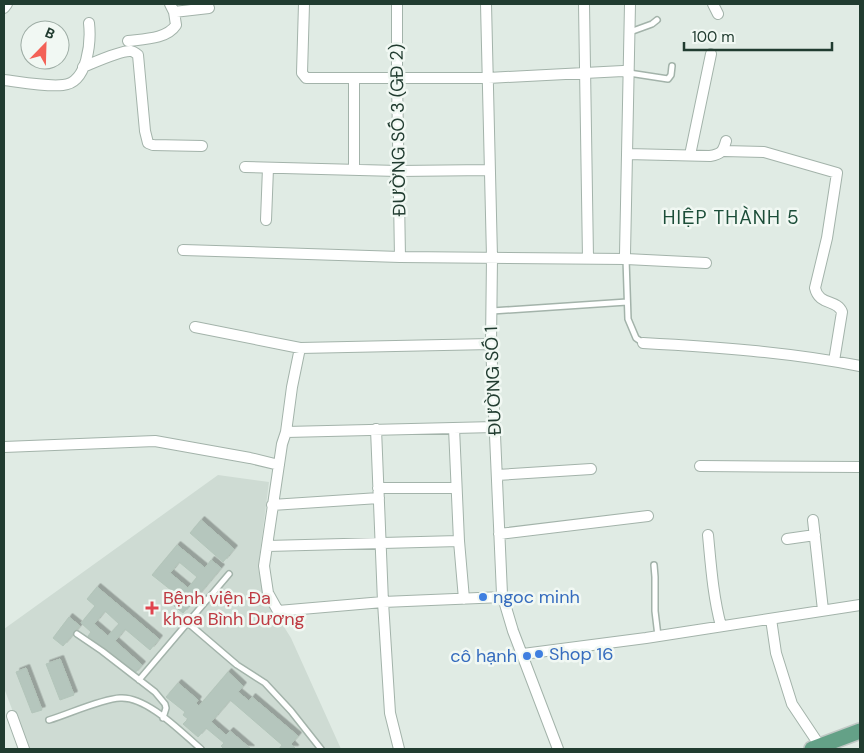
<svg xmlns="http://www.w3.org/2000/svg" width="864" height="753" font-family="'DM Sans',sans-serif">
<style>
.built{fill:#cedbd3}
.building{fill:#b5c6bd;stroke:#b3c5ba;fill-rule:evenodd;filter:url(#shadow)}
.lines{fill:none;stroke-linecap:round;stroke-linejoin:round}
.service-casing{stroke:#a3b3aa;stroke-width:8}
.minor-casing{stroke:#a3b3aa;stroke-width:12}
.primary-casing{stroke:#c1c8c5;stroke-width:18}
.service{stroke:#fff;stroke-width:5}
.minor{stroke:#fff;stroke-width:10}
.primary{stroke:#64a187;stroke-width:15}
.shop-dot{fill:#3f7fe0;stroke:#f1f8f3;stroke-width:2}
.health-dot{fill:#e0444e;stroke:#f1f8f3;stroke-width:2}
.labels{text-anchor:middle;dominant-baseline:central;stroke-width:5;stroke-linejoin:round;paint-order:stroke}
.street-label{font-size:18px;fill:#213c30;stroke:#f1f8f3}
.shop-label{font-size:18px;fill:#366cbe;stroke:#f1f8f3;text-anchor:start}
.health-label{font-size:18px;fill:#be3a42;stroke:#f1f8f3;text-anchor:start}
.neighbourhood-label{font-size:19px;letter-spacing:1px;fill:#1c4e39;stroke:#f1f8f3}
</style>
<defs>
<filter id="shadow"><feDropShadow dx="3.5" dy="-3.5" stdDeviation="0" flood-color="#0004"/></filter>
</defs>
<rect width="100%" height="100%" fill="#e0ebe4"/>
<path class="built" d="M 218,475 L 269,482 L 258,568 L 264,595 L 291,638 L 341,749 L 27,749 L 4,688 L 4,629 Z"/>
<path class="building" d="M 201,520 L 234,549 L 223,562 L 190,533 Z
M 177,545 L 205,568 L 211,560 L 221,568 L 183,613 L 174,606 L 181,598 L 152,575 ZM 179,562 L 197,577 L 188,588 L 170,573 Z
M 97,587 L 159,639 L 150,650 L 125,629 L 115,641 L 142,665 L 134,674 L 88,636 L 91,632 L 81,623 L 95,606 L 87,599 ZM 105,611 L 119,624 L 108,636 L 94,624 Z
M 69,617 L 80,626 L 63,646 L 53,638 Z
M 60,659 L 74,695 L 60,700 L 46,664 Z
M 26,668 L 42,710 L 32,713 L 16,672 Z
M 228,672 L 243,686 L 238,692 L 249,701 L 252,697 L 298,736 L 291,744 L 295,748 L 295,749 L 279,749 L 282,745 L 230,700 L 211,722 L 226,735 L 230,731 L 251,749 L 224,749 L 221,746 L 224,743 L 206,728 L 198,737 L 183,724 L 188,719 L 183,715 L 185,712 L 166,697 L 178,683 L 198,700 L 196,703 L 199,706 Z"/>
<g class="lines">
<g class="service-casing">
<path id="service" d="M 630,32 L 652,24 L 657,20
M 629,73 L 668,79 L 671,75 L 672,66
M 626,259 L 628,319 L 636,338 L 643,343
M 492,311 L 627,302
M 654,565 L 655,577 L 655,611 L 658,636
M 188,623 L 237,665 L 265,683 L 291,711 L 321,749
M 77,634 L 102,651 L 155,692 L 165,704 L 166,708 L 163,718
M 139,680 L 229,574
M 49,720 C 69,714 101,699 120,698 C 147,696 182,733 201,749"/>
</g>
<g class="minor-casing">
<path id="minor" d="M 304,4 L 302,73 L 306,78 L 488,78 L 623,71 L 629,73
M 397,4 L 397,78 L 400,257
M 486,4 L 492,257 L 491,344 L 502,594 L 513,631 L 558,749
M 584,4 L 588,258
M 713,4 L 718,14
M 4,8 L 7,4
M 174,12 L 209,8
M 128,41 C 144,39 167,39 176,25 L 174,12 L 170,4
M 83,67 C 93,63 121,50 131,51 C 135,52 135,53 138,55 L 145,131 L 148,143 L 153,145 L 202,146
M 4,80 C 20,82 47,87 63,85 C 88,83 91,41 89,23
M 724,151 L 764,152 L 837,173 L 827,238 L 815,288 C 819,306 837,299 842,312 L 834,361
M 627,154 L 710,156 C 721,154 723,152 726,141
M 690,155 L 711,54
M 245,167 L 398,171 L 490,170
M 354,170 L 354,78
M 266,220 L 268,168
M 183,250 L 400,257 L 626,259 L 706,263
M 626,259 L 625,254 L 630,4
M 195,327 L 300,348 L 491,344
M 643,343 C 716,347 788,352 860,366
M 300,348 L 292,387 L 286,432 L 282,444 L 264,566 L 268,593 L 278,611 L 383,602 L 503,597
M 454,428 L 459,541 L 464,599
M 376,429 L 383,602 L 390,713 L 399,749
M 286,432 L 495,427
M 4,447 L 155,441 L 250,458 L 279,465
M 700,466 L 860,467
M 497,475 L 591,469
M 378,488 L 456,488
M 272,505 L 379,498
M 813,520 L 823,610
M 499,534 L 648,516
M 708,535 C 711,566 713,596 721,626
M 787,539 L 815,535
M 267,546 L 459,541
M 771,619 L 776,653 L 792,704 L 820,746
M 523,654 L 646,638 L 860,605
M 12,716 L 24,749"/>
</g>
<g class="primary-casing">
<path id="primary" d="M 812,749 L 860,731"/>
</g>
<use href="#service" class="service"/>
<use href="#minor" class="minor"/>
<use href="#primary" class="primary"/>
</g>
<g class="shop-dot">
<circle cx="483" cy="597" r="5"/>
<circle cx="539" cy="654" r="5"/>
<circle cx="527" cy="656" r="5"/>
</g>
<path class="health-dot" d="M149.5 600.5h5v5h5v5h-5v5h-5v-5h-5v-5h5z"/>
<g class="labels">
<g class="street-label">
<text transform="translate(398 130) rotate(-91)">ĐƯỜNG SỐ 3 (GĐ 2)</text>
<text transform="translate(493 381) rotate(-92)">ĐƯỜNG SỐ 1</text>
</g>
<g class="shop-label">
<text x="493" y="597">ngoc minh</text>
<text x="549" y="654">Shop 16</text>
<text x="517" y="656" text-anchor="end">cô hạnh</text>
</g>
<g class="health-label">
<text x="163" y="598">Bệnh viện Đa<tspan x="163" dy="21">khoa Bình Dương</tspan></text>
</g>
<g class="neighbourhood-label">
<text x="731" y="217">HIỆP THÀNH 5</text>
</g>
</g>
<rect width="864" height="753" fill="none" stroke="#213c30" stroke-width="10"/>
<g transform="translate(45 45) rotate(23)"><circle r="24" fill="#f1f8f3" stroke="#9eada5"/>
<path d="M0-4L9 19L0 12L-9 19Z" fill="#f36156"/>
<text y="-8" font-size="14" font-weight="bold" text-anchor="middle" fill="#213c30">B</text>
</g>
<path d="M684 42v8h148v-8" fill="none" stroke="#213c30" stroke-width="2.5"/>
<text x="692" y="42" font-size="15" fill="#213c30" stroke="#f1f8f3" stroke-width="4" paint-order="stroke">100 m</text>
</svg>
